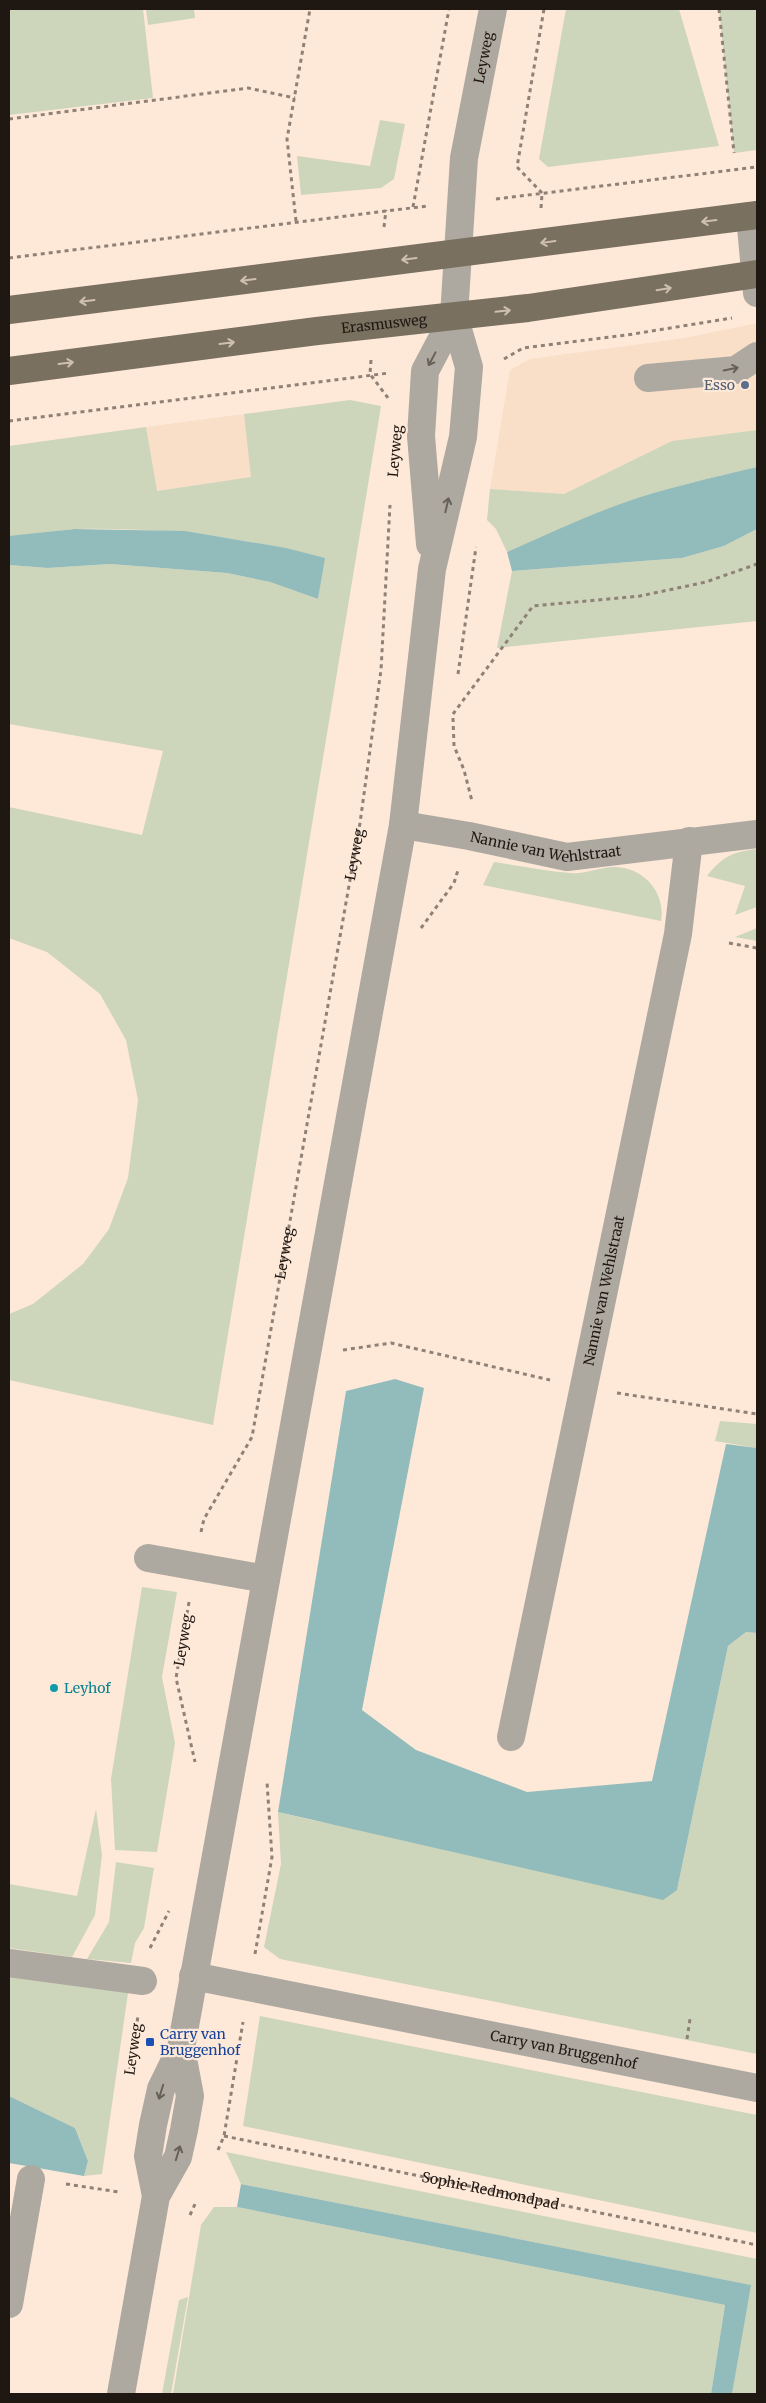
<svg xmlns="http://www.w3.org/2000/svg" width="766" height="2403" font-family="Merriweather,serif">
<style>
.built{fill:#f9dec8}
.green{fill:#cdd5bb}
.water{fill:#92bcbb}
.lines{fill:none;stroke-linecap:round;stroke-linejoin:round}
.path{stroke:#908177;stroke-width:3;stroke-dasharray:4 4;stroke-linecap:butt}
.minor{stroke:#aea9a0;stroke-width:28}
.major{stroke:#797060;stroke-width:28}
.oneway{stroke:#cfbfaf}
.oneway2{stroke:#666059}
.service-dot{fill:#5c6f8a;stroke:#fee9d9;stroke-width:2}
.culture-dot{fill:#0f9aa8;stroke:#fee9d9;stroke-width:2}
.transit-dot{fill:#1a4fb4;stroke:#fee9d9;stroke-width:2}
.labels{text-anchor:middle;dominant-baseline:central;stroke-width:4.5;stroke-linejoin:round;paint-order:stroke}
.street-label{font-size:14px;fill:#1f1712;stroke:#fee9d9}
.service-label{font-size:14px;fill:#4e5e75;stroke:#fee9d9;text-anchor:end}
.culture-label{font-size:14px;fill:#0d838f;stroke:#fee9d9;text-anchor:start}
.transit-label{font-size:14px;fill:#164399;stroke:#fee9d9;text-anchor:start}
</style>
<rect width="100%" height="100%" fill="#fee9d9"/>
<path class="built" d="M 757,323 L 757,430 L 672,441 L 564,494 L 490,489 L 510,370 L 530,359 L 685,338 Z
M 244,414 L 252,477 L 156,491 L 146,427 Z"/>
<path class="green" d="M 9,9 L 143,9 L 153,98 L 9,115 Z
M 146,9 L 194,9 L 195,18 L 148,25 Z
M 566,9 L 679,9 L 719,146 L 548,167 L 539,159 Z
M 719,9 L 757,9 L 757,150 L 734,153 Z
M 380,120 L 405,124 L 394,179 L 381,188 L 301,195 L 297,156 L 370,166 Z
M 350,400 L 381,406 L 213,1425 L 9,1380 L 9,1314 L 33,1304 L 83,1264 L 109,1229 L 128,1178 L 138,1100 L 126,1040 L 100,994 L 47,952 L 9,938 L 9,807 L 142,835 L 163,751 L 9,724 L 9,565 L 48,568 L 110,564 L 227,573 L 270,582 L 318,599 L 324,558 C 243,537 161,527 77,529 C 54,530 32,537 9,536 L 9,446 L 146,427 L 157,491 L 251,477 L 244,414 Z
M 757,430 L 757,467 L 691,483 L 620,504 L 507,552 L 496,529 L 487,520 L 490,489 L 564,494 L 672,441 Z
M 757,529 L 757,621 L 497,648 L 512,571 L 682,558 L 724,546 Z
M 757,849 L 757,907 L 735,915 L 745,886 L 707,876 C 722,857 732,852 757,849 Z
M 494,862 C 520,866 545,871 570,873 C 585,875 601,866 616,867 C 644,868 666,893 661,921 L 483,885 Z
M 757,928 L 757,941 L 735,937 Z
M 720,1421 L 757,1424 L 757,1448 L 715,1441 Z
M 142,1587 L 177,1592 L 162,1677 L 175,1743 L 157,1852 L 115,1850 L 111,1779 Z
M 746,1632 L 757,1633 L 757,2054 L 280,1959 L 264,1947 L 281,1864 L 278,1812 L 311,1820 L 677,1890 L 728,1646 Z
M 96,1809 L 102,1855 L 95,1915 L 72,1957 L 9,1948 L 9,1884 L 77,1896 Z
M 116,1862 L 154,1868 L 144,1928 L 135,1943 L 131,1963 L 87,1959 L 109,1922 Z
M 9,1974 L 128,1993 L 102,2174 L 84,2176 L 88,2161 L 75,2128 L 9,2096 Z
M 260,2016 L 757,2115 L 757,2233 L 243,2126 Z
M 226,2152 L 757,2259 L 757,2394 L 732,2394 L 750,2285 L 241,2184 Z
M 214,2207 L 237,2207 L 725,2305 L 711,2394 L 173,2394 L 201,2225 Z
M 188,2297 L 171,2394 L 162,2394 L 179,2300 Z"/>
<path class="water" d="M 757,467 L 757,529 L 724,546 L 682,558 L 512,571 L 507,552 C 544,536 582,518 620,504 C 665,488 711,478 757,467 Z
M 75,529 L 185,531 L 286,548 L 325,558 L 318,599 L 270,582 L 227,573 L 110,564 L 48,568 L 9,565 L 9,536 Z
M 395,1379 L 424,1388 L 362,1710 L 416,1750 L 527,1792 L 652,1781 L 726,1444 L 757,1448 L 757,1633 L 746,1632 L 728,1646 L 677,1890 L 663,1900 L 278,1812 L 346,1391 Z
M 9,2096 L 75,2128 L 88,2161 L 84,2176 L 9,2163 Z
M 241,2184 L 751,2285 L 732,2394 L 711,2394 L 725,2305 L 237,2207 Z"/>
<g class="lines">
<g class="path">
<path d="M 719,9 L 734,153"/>
<path d="M 9,119 L 248,88 L 295,98"/>
<path d="M 542,193 L 517,167 L 544,9"/>
<path d="M 496,199 L 757,167"/>
<path d="M 413,207 L 449,9"/>
<path d="M 541,208 L 542,194"/>
<path d="M 296,221 L 287,139 L 310,9"/>
<path d="M 384,227 L 386,210"/>
<path d="M 9,258 L 427,206"/>
<path d="M 504,359 L 523,348 L 627,335 L 732,318"/>
<path d="M 371,360 L 370,374 L 388,398"/>
<path d="M 9,421 L 389,373"/>
<path d="M 458,674 L 476,547"/>
<path d="M 453,714 L 533,606 L 640,596 L 706,582 L 757,564"/>
<path d="M 453,718 L 454,746 L 464,770 L 472,801"/>
<path d="M 421,928 L 454,883 L 458,870"/>
<path d="M 729,943 L 757,948"/>
<path d="M 343,1350 L 391,1343 L 550,1380"/>
<path d="M 617,1393 L 757,1414"/>
<path id="s1" d="M 201,1532 L 204,1519 L 252,1437 L 360,823 L 381,670 L 390,505"/>
<path d="M 189,1602 L 176,1678 L 195,1762"/>
<path d="M 150,1948 L 169,1911"/>
<path d="M 255,1954 L 272,1857 L 267,1782"/>
<path d="M 687,2039 L 690,2019"/>
<path d="M 130,2069 L 138,2016"/>
<path id="s2" d="M 224,2136 L 757,2245"/>
<path d="M 218,2150 L 224,2136 L 243,2022"/>
<path d="M 66,2184 L 119,2192"/>
<path d="M 190,2215 L 196,2202"/>
</g>
<g class="minor">
<path d="M 750,216 L 757,293"/>
<path d="M 648,378 L 736,370 L 757,356"/>
<path d="M 430,544 L 421,436 L 425,371 L 454,316"/>
<path id="s3" d="M 403,825 L 469,836 L 567,857 L 757,834"/>
<path d="M 148,1558 L 266,1579"/>
<path id="s4" d="M 511,1737 L 678,934 L 689,841"/>
<path d="M 9,1963 L 143,1981"/>
<path id="s5" d="M 193,1976 L 757,2088"/>
<path id="s6" d="M 156,2196 L 148,2156 L 153,2125 L 161,2089 L 181,2048 L 403,825 L 432,569 L 463,437 L 469,367 L 454,316 L 464,158 L 493,9"/>
<path d="M 9,2304 L 31,2179"/>
<path d="M 121,2394 L 156,2196 L 178,2157 L 184,2130 L 190,2096 L 181,2048"/>
</g>
<g class="major">
<path d="M 9,310 L 757,215"/>
<path id="s7" d="M 9,371 L 317,331 L 528,308 L 757,274"/>
</g>
</g>
<defs><path id="oneway-shaft" d="M-6 0H5M1.5-3L5.5 0L1.5 3" fill="none" stroke-width="1.6" stroke-linecap="round" stroke-linejoin="round" transform="scale(1.25)"/></defs>
<g class="oneway">
<use href="#oneway-shaft" transform="translate(709 221) rotate(173)"/>
<use href="#oneway-shaft" transform="translate(548 242) rotate(172)"/>
<use href="#oneway-shaft" transform="translate(409 259) rotate(173)"/>
<use href="#oneway-shaft" transform="translate(248 280) rotate(173)"/>
<use href="#oneway-shaft" transform="translate(664 289) rotate(-9)"/>
<use href="#oneway-shaft" transform="translate(87 301) rotate(173)"/>
<use href="#oneway-shaft" transform="translate(503 311) rotate(-6)"/>
<use href="#oneway-shaft" transform="translate(227 343) rotate(-7)"/>
<use href="#oneway-shaft" transform="translate(66 363) rotate(-7)"/>
</g>
<g class="oneway2">
<use href="#oneway-shaft" transform="translate(432 359) rotate(118)"/>
<use href="#oneway-shaft" transform="translate(731 369) rotate(-12)"/>
<use href="#oneway-shaft" transform="translate(447 505) rotate(-77)"/>
<use href="#oneway-shaft" transform="translate(161 2092) rotate(107)"/>
<use href="#oneway-shaft" transform="translate(178 2153) rotate(-73)"/>
</g>
<circle class="service-dot" cx="745" cy="385" r="5"/>
<circle class="culture-dot" cx="54" cy="1688" r="5"/>
<rect class="transit-dot" x="145" y="2037" width="10" height="10" rx="2.5"/>
<g class="labels">
<g class="street-label">
<text stroke="none"><textPath href="#s6" startOffset="2175">Leyweg</textPath></text>
<text stroke="none"><textPath href="#s7" startOffset="378">Erasmusweg</textPath></text>
<text transform="translate(395 451) rotate(-85)">Leyweg</text>
<text stroke="none"><textPath href="#s3" startOffset="145">Nannie van Wehlstraat</textPath></text>
<text stroke="none"><textPath href="#s1" startOffset="700">Leyweg</textPath></text>
<text stroke="none"><textPath href="#s1" startOffset="295">Leyweg</textPath></text>
<text stroke="none"><textPath href="#s4" startOffset="456">Nannie van Wehlstraat</textPath></text>
<text transform="translate(183 1640) rotate(-81)">Leyweg</text>
<text transform="translate(133 2049) rotate(-82)">Leyweg</text>
<text stroke="none"><textPath href="#s5" startOffset="378">Carry van Bruggenhof</textPath></text>
<text stroke="none"><textPath href="#s2" startOffset="272">Sophie Redmondpad</textPath></text>
</g>
<g class="service-label">
<text x="735" y="385">Esso</text>
</g>
<g class="culture-label">
<text x="64" y="1688">Leyhof</text>
</g>
<g class="transit-label">
<text x="160" y="2034">Carry van<tspan x="160" dy="16">Bruggenhof</tspan></text>
</g>
</g>
<rect width="766" height="2403" fill="none" stroke="#1f1712" stroke-width="20"/>
</svg>
